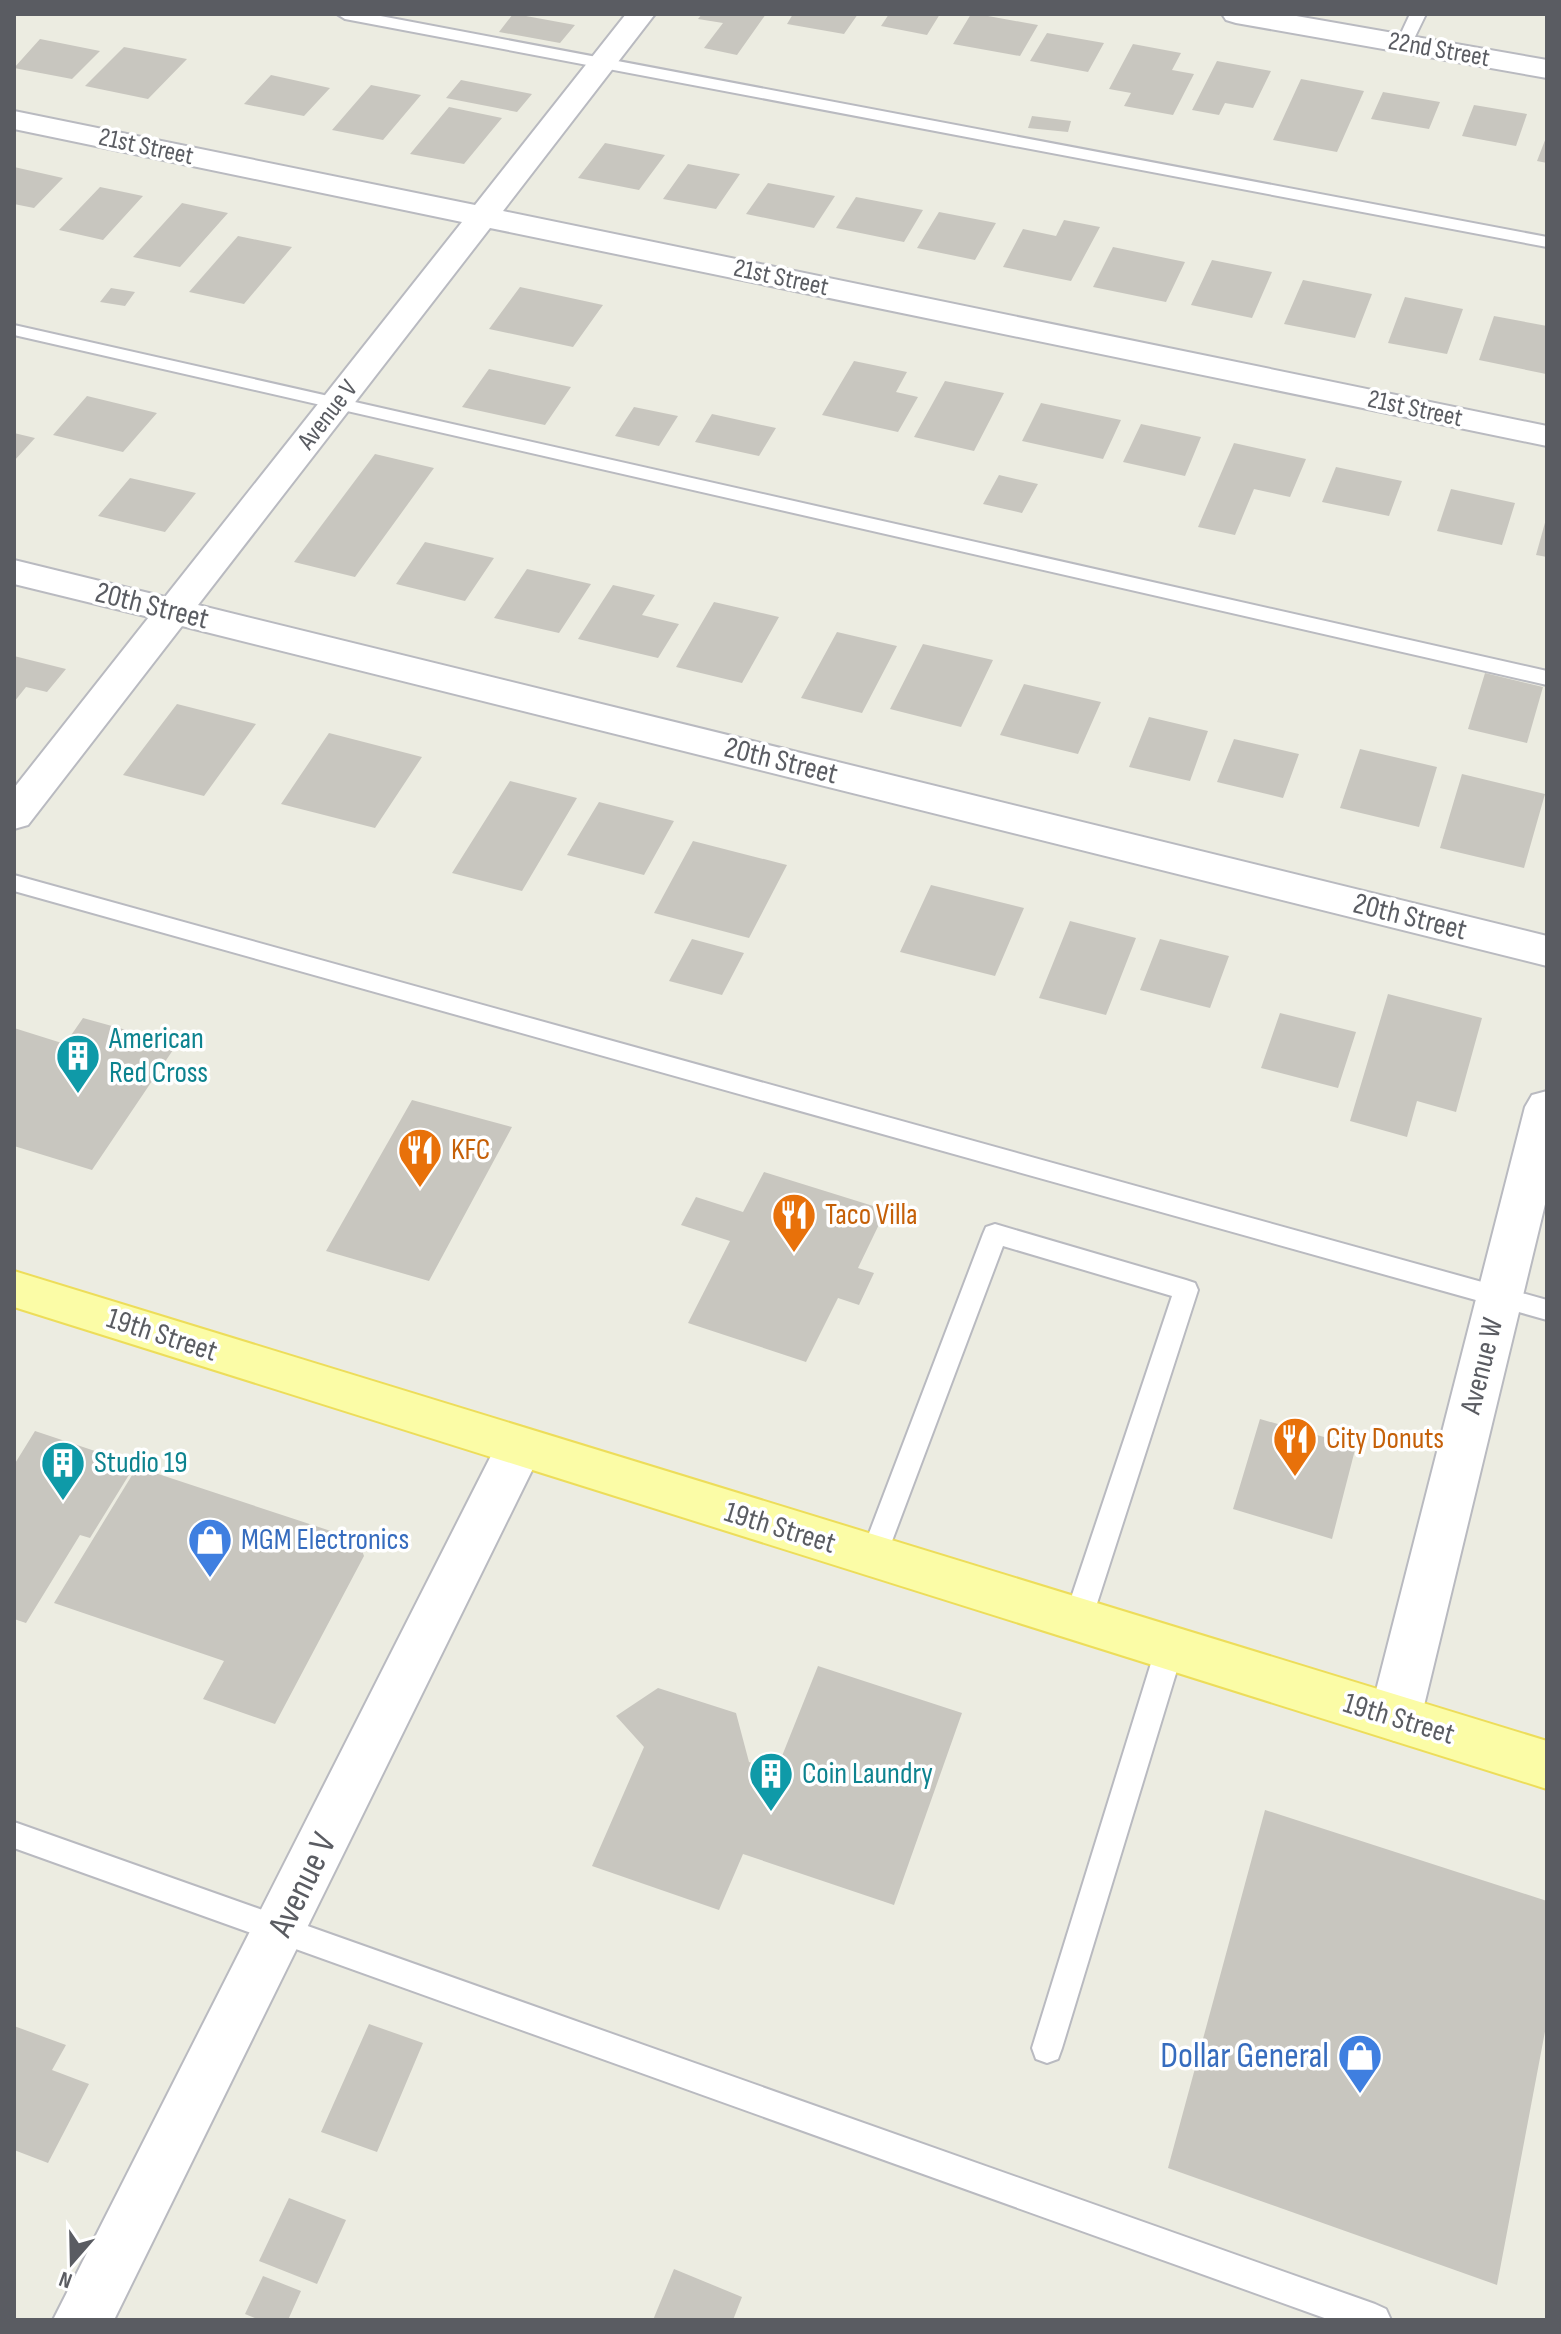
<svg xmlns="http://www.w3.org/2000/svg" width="1561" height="2334" font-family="'Sofia Sans Condensed',sans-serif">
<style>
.building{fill:#c8c6bf}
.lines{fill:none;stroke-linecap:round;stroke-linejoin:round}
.service-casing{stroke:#b9bac0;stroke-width:4}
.minor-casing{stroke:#b9bac0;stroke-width:4}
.primary-casing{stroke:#eddd5a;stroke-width:4}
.service{fill:#fff;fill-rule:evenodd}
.minor{fill:#fff;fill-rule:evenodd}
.primary{fill:#fbfca6;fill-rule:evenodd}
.labels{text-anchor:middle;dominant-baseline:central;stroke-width:7;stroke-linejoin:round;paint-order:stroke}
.far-street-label{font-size:26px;fill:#5a5c62;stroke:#fff}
.street-label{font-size:30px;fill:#5a5c62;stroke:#fff}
.culture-label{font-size:30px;fill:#0d838f;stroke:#fff;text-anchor:start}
.food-label{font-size:30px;fill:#c56008;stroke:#fff;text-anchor:start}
.shop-label{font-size:30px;fill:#366cbe;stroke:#fff;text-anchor:start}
.near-street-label{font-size:36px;fill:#5a5c62;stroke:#fff}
.near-shop-label{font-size:36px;fill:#366cbe;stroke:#fff;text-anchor:end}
</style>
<rect width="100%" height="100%" fill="#ecece1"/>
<path class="building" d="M 513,14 L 515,14 L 575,25 L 560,43 L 499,32 Z
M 702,14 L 766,14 L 737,55 L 704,48 L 723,23 L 698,19 Z
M 793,14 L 858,14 L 844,34 L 787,24 Z
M 889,14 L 940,14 L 927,35 L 881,26 Z
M 971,14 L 977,14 L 1038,25 L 1020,56 L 953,44 Z
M 1047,33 L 1104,43 L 1088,72 L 1030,61 Z
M 40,39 L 100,51 L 72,79 L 14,68 Z
M 1133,44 L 1181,53 L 1172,70 L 1194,74 L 1173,115 L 1124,106 L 1131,93 L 1109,89 Z
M 124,47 L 187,59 L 148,99 L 85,86 Z
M 1217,61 L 1271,71 L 1253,108 L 1225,103 L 1219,115 L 1192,110 Z
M 271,75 L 330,88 L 304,116 L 244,104 Z
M 1301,79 L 1364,91 L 1337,152 L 1273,140 Z
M 461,80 L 532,94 L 517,112 L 446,98 Z
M 371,85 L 421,95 L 383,140 L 332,130 Z
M 1383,92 L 1440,102 L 1429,129 L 1371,119 Z
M 1474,105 L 1527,114 L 1516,146 L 1462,136 Z
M 449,107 L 502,118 L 464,164 L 410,154 Z
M 1032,116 L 1071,121 L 1068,132 L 1028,128 Z
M 1547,135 L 1547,163 L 1537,161 Z
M 605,143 L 665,155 L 639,190 L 578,178 Z
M 688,164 L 740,174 L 716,209 L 663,199 Z
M 14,167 L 63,178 L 34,208 L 14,204 Z
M 768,183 L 835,196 L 814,228 L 746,214 Z
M 100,187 L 143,196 L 103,240 L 59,230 Z
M 856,197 L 923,210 L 904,242 L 836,228 Z
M 182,203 L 228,213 L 180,267 L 133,257 Z
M 939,212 L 996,223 L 975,260 L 917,248 Z
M 1064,220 L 1100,227 L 1071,281 L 1003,267 L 1023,229 L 1056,236 Z
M 238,236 L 292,247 L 244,304 L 189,292 Z
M 1113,247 L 1185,262 L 1166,302 L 1093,287 Z
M 1212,260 L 1272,272 L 1252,318 L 1191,305 Z
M 1303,280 L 1372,294 L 1355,338 L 1284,324 Z
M 520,287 L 603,305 L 573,347 L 489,329 Z
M 111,288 L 135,292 L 125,306 L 100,302 Z
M 1405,297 L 1463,309 L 1447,354 L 1388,343 Z
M 1494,316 L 1547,326 L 1546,374 L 1479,360 Z
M 854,361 L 907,372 L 896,392 L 918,397 L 898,432 L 822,415 Z
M 489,369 L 571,387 L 545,425 L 462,407 Z
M 945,381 L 1004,393 L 974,451 L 914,437 Z
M 87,396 L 157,413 L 123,452 L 53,435 Z
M 1041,403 L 1121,420 L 1103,459 L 1022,441 Z
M 634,407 L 678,416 L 659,446 L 615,436 Z
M 712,414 L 776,428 L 759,456 L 695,442 Z
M 1141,424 L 1201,437 L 1185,476 L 1123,462 Z
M 14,433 L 35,438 L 14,461 Z
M 1234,443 L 1306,459 L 1290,497 L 1254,489 L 1235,535 L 1198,527 Z
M 375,454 L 434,468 L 355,577 L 294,562 Z
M 1336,467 L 1402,481 L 1389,516 L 1322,502 Z
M 999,475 L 1038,484 L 1022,513 L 983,504 Z
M 130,478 L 196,493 L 165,532 L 98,516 Z
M 1451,489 L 1515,503 L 1502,545 L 1437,531 Z
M 1546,519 L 1547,519 L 1547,557 L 1536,555 Z
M 425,542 L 494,558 L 465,601 L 396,584 Z
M 527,569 L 591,584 L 559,633 L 494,618 Z
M 613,585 L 655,595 L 642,615 L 679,624 L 658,658 L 578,639 Z
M 714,602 L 779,617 L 742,683 L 676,667 Z
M 837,632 L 897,646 L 862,713 L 801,698 Z
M 923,644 L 993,660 L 961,727 L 890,709 Z
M 14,656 L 66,669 L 47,692 L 26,687 L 14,702 Z
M 1485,673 L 1543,687 L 1527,743 L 1468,729 Z
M 1024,684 L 1101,702 L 1078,754 L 1000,735 Z
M 177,704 L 256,724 L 204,796 L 123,775 Z
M 1149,717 L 1208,731 L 1190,781 L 1129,767 Z
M 329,733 L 422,757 L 375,828 L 281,804 Z
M 1234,739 L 1299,754 L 1283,798 L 1217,782 Z
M 1360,749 L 1437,767 L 1419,827 L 1340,808 Z
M 1462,774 L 1545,794 L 1524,868 L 1440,848 Z
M 510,781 L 577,798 L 522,891 L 452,873 Z
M 599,802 L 674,821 L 644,875 L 567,855 Z
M 693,841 L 787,865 L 749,938 L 654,913 Z
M 931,885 L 1024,908 L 995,976 L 900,952 Z
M 1070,921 L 1136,938 L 1106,1015 L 1039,998 Z
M 692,939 L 744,953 L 722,995 L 669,981 Z
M 1160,939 L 1229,956 L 1210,1008 L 1140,990 Z
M 1388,994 L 1482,1018 L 1456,1112 L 1417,1101 L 1407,1137 L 1350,1121 Z
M 1280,1013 L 1356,1032 L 1338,1088 L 1261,1068 Z
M 83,1018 L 177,1044 L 92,1170 L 14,1146 L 14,1028 L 65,1044 Z
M 412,1100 L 512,1127 L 429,1281 L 326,1251 Z
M 764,1172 L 886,1210 L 858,1268 L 874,1273 L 859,1305 L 838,1298 L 806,1362 L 688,1323 L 730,1241 L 681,1225 L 696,1197 L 743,1212 Z
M 1260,1419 L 1356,1446 L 1332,1539 L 1233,1509 Z
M 35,1431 L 125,1461 L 122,1466 L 132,1470 L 90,1538 L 80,1535 L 26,1623 L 14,1619 L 14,1465 Z
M 137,1467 L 358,1540 L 364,1556 L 275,1724 L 203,1699 L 224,1661 L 54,1603 Z
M 818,1666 L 962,1713 L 894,1905 L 743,1854 L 719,1910 L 592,1866 L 644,1747 L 616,1716 L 658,1688 L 736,1713 L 749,1762 L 776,1771 Z
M 1265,1810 L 1547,1901 L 1547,2021 L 1497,2285 L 1168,2168 Z
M 369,2024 L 423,2043 L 377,2152 L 321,2132 Z
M 14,2026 L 66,2045 L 52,2070 L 89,2084 L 48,2163 L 14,2150 Z
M 289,2198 L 346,2220 L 317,2284 L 259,2261 Z
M 674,2269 L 742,2297 L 733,2320 L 653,2320 Z
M 263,2276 L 301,2291 L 288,2320 L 260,2320 L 245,2314 Z"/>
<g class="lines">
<g class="service-casing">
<path id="service" d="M 337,14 L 370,14 L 1547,237 L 1547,247 L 345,19 Z
M 1410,14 L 1426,14 L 1410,47 L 1398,47 L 1396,44 Z
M 14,325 L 1547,671 L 1547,685 L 14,335 Z
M 14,875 L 1547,1300 L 1547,1320 L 14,891 Z
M 995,1224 L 1186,1280 L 1195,1283 L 1198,1290 L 1092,1619 L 1088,1628 L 1078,1631 L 1068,1628 L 1064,1619 L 1172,1296 L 1003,1246 L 886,1557 L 882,1565 L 873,1569 L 864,1565 L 860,1557 L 983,1234 L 986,1227 Z
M 1170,1635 L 1180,1638 L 1184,1647 L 1062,2048 L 1058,2059 L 1047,2063 L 1036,2059 L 1032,2048 L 1156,1647 L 1160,1638 Z
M 14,1822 L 1375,2304 L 1386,2309 L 1391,2320 L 1330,2320 L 14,1848 Z"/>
</g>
<g class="minor-casing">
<path id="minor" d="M 626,14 L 655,14 L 503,211 L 1547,426 L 1547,446 L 490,228 L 198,605 L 1547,936 L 1547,966 L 182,626 L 28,825 L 14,829 L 14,788 L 149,617 L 14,584 L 14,560 L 165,597 L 462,222 L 14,129 L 14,111 L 475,205 Z
M 1222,14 L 1285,14 L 1547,60 L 1547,78 L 1236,23 L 1226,20 Z
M 1547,1091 L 1547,1196 L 1421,1718 L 1413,1734 L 1395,1741 L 1377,1734 L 1369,1718 L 1525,1107 L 1532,1095 Z
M 519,1428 L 536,1434 L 543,1448 L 114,2320 L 53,2320 L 502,1434 Z"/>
</g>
<g class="primary-casing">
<path id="primary" d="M 14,1271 L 1547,1741 L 1547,1789 L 14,1307 Z"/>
</g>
<use href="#service" class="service"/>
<use href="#minor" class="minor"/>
<use href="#primary" class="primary"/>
</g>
<defs>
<g id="building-pin" transform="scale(2.3)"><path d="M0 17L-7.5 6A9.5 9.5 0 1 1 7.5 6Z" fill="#0f9aa8" stroke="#fff"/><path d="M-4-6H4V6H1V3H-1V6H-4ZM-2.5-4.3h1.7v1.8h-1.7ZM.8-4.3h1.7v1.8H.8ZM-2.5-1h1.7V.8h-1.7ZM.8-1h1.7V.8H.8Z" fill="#fff"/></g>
<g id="restaurant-pin" transform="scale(2.3)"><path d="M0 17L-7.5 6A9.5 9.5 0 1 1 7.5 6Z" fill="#e8710a" stroke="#fff"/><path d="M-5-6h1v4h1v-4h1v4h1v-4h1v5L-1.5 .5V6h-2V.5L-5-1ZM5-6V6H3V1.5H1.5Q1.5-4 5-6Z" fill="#fff"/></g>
<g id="shop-pin" transform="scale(2.3)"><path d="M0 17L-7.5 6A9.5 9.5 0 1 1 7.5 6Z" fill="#3f7fe0" stroke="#fff"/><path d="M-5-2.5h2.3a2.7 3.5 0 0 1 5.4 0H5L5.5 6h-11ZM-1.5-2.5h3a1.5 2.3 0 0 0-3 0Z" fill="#fff"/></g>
</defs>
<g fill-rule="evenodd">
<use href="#building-pin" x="78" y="1056"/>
<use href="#restaurant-pin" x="420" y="1150"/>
<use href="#restaurant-pin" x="794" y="1215"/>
<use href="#restaurant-pin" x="1295" y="1439"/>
<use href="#building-pin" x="63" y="1463"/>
<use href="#shop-pin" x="210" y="1540"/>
<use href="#building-pin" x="771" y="1774"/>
<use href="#shop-pin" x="1360" y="2056"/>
</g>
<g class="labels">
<g class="far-street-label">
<text transform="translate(1439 50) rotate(10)">22nd Street</text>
<text transform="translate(146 147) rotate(12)">21st Street</text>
<text transform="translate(781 278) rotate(12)">21st Street</text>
<text transform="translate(1415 409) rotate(12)">21st Street</text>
<text transform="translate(328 415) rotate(-52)">Avenue V</text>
</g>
<g class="street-label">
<text transform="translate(152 606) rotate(14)">20th Street</text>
<text transform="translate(781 761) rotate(14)">20th Street</text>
<text transform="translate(1410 917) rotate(14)">20th Street</text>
<text transform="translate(162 1335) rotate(18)">19th Street</text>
<text transform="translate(1482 1366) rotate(-76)">Avenue W</text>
<text transform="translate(780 1528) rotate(17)">19th Street</text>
<text transform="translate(1399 1719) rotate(17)">19th Street</text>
</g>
<g class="culture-label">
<text x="109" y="1039">American<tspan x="109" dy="34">Red Cross</tspan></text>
<text x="94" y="1463">Studio 19</text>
<text x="802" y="1774">Coin Laundry</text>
</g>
<g class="food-label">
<text x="451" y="1150">KFC</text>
<text x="825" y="1215">Taco Villa</text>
<text x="1326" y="1439">City Donuts</text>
</g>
<g class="shop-label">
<text x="241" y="1540">MGM Electronics</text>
</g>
<g class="near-street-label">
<text transform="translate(303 1885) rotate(-64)">Avenue V</text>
</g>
<g class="near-shop-label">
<text x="1329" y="2056">Dollar General</text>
</g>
</g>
<rect width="1561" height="2334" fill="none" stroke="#5a5c62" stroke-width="32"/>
<g transform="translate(72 2262) rotate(200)" stroke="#ffffff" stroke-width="6" paint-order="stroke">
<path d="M0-6L14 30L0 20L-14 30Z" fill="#5a5c62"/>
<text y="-12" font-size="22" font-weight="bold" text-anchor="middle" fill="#5a5c62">N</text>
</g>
</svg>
